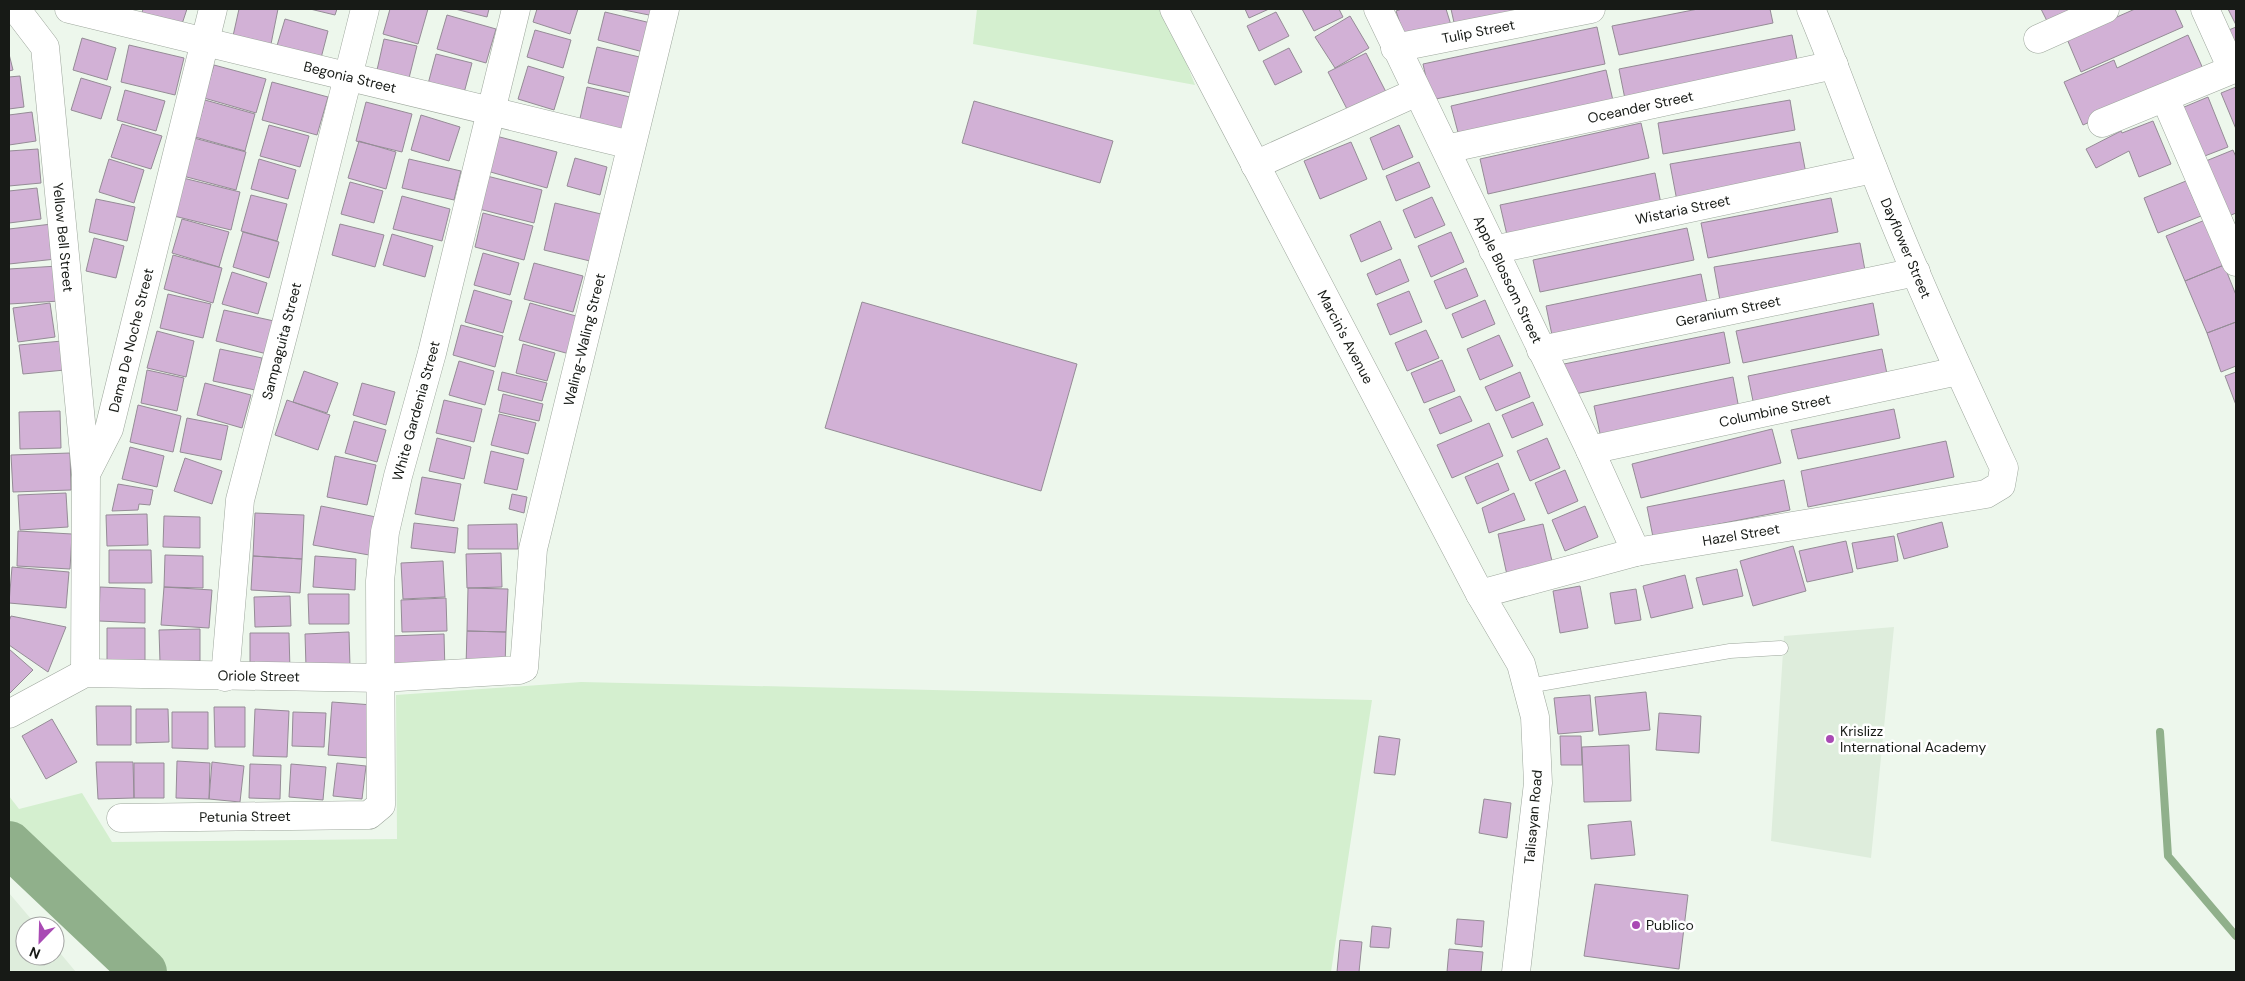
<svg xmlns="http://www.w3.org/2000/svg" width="2245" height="981" font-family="'DM Sans',sans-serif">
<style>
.built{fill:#deeddc}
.green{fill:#d4efcf}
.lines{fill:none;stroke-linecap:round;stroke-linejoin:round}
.stream{stroke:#90b08b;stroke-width:8}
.river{stroke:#90b08b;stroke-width:46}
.building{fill:#d2b1d6;stroke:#958c96}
.service-casing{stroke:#9ea79d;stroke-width:15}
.minor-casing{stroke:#9ea79d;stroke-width:29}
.secondary-casing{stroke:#9ea79d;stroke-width:29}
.service{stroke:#fff;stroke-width:14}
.minor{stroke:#fff;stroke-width:28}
.secondary{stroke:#fff;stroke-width:28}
.poi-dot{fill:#a94ab4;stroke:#fff;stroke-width:2}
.labels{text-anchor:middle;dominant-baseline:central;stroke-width:5;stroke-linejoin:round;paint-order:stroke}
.street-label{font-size:14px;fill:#171a16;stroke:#fff}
.poi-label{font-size:14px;fill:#171a16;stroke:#fff;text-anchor:start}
</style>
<rect width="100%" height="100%" fill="#edf7ec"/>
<path class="built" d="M 1894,627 L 1871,858 L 1771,841 L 1784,636 Z
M 9,893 L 37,926 L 25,926 L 25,956 L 55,956 L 55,947 L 76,972 L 9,972 Z"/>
<path class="green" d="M 977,9 L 1165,9 L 1195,85 L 973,44 Z
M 581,682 L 1372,700 L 1331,972 L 152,972 L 9,838 L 9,796 L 19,809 L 82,793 L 112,842 L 397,839 L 396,695 Z"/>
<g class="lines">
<path class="stream" d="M 2160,732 L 2168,856 L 2236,936"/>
<path class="river" d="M 9,844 L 144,972"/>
</g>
<path class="building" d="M 143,9 L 187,9 L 182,24 L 142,13 Z
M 239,9 L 278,9 L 271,44 L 233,36 Z
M 310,9 L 337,9 L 335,15 Z
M 390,9 L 428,9 L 418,44 L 383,34 Z
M 455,9 L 489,9 L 487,17 Z
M 537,9 L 578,9 L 570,34 L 533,22 Z
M 619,9 L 656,9 L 654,16 Z
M 1245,9 L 1269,9 L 1249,18 Z
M 1302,9 L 1339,9 L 1343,17 L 1314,31 Z
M 1402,9 L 1446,9 L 1451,25 L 1405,39 L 1396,11 Z
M 1451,9 L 1545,9 L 1455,27 Z
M 1698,9 L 1770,9 L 1773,23 L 1619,55 L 1612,26 Z
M 2041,9 L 2072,9 L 2073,12 L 2048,23 Z
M 2135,9 L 2175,9 L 2183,27 L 2081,72 L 2067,39 Z
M 2228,9 L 2236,9 L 2236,25 Z
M 605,12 L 655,24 L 647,53 L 598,40 Z
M 1276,12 L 1289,36 L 1259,51 L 1247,26 Z
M 447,15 L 496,29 L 486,63 L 437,49 Z
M 1350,16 L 1369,48 L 1335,68 L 1315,37 Z
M 285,19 L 328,31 L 320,62 L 276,49 Z
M 1597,27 L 1605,64 L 1431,100 L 1423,64 Z
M 2236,27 L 2236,59 L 2224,32 Z
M 535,30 L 571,40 L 563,68 L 527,57 Z
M 1792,35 L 1799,69 L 1626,104 L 1619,69 Z
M 2188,35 L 2204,71 L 2083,125 L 2064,82 L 2114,60 L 2117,68 Z
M 82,38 L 116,48 L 107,80 L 73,70 Z
M 384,39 L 417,46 L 409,78 L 377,70 Z
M 129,45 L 184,58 L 175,95 L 121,82 Z
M 597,47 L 648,59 L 640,95 L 588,83 Z
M 1289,48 L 1302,72 L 1275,85 L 1263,61 Z
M 1366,53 L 1386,92 L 1348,111 L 1328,72 Z
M 9,54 L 13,70 L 9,71 Z
M 436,54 L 472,63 L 464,93 L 428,84 Z
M 214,65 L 266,79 L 256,113 L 204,98 Z
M 528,66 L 564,77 L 554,110 L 518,99 Z
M 1606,70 L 1614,105 L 1460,140 L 1451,106 Z
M 20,76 L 24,107 L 9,109 L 9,77 Z
M 81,78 L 111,87 L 101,119 L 71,110 Z
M 272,82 L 328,97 L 317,135 L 262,120 Z
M 587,87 L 630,97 L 621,133 L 579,123 Z
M 2236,87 L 2236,129 L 2221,93 Z
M 125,90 L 165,101 L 156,131 L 117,120 Z
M 2208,97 L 2228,147 L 2197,159 L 2177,110 Z
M 205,100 L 255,114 L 245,151 L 195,137 Z
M 1790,100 L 1795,130 L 1663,154 L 1658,123 Z
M 974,101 L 1113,141 L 1100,183 L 962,143 Z
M 366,102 L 412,114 L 402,152 L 356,141 Z
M 32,112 L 36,141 L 9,145 L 9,115 Z
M 421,115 L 460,127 L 449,161 L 411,150 Z
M 2153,121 L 2171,164 L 2139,177 L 2129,151 L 2096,168 L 2086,149 L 2121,131 L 2122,133 Z
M 1641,123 L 1649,158 L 1488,194 L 1480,159 Z
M 122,124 L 162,136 L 151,169 L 111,157 Z
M 269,125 L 309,136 L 300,167 L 260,156 Z
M 1399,125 L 1413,157 L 1383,170 L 1370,138 Z
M 496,136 L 557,152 L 547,188 L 487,171 Z
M 194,138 L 246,152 L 236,190 L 183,176 Z
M 359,141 L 396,152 L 386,189 L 348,178 Z
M 1351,142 L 1367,179 L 1320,199 L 1304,161 Z
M 1800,142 L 1807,179 L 1677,201 L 1670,164 Z
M 38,149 L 41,183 L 9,186 L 9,151 Z
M 2233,150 L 2236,157 L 2236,213 L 2224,218 L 2201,163 Z
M 575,158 L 607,167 L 600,195 L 567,186 Z
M 109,159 L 144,170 L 134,203 L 99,192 Z
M 259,159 L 296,170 L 288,199 L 251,189 Z
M 409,159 L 461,171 L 454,200 L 402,188 Z
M 1419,162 L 1430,187 L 1396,201 L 1386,176 Z
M 1655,173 L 1661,204 L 1507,235 L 1500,205 Z
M 487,176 L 542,190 L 534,223 L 479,209 Z
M 183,178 L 240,192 L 231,230 L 174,216 Z
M 2186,181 L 2201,216 L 2158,233 L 2144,198 Z
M 350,182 L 383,191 L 374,223 L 341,214 Z
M 37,188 L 41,219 L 9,223 L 9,191 Z
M 251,195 L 287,204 L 277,241 L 241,231 Z
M 402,196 L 450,209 L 442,241 L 393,229 Z
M 1432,197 L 1445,225 L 1415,238 L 1403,210 Z
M 1831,198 L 1838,232 L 1708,258 L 1701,223 Z
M 96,199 L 135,207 L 127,241 L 89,232 Z
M 555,203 L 601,214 L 590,261 L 544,250 Z
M 483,213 L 533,226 L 524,260 L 475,247 Z
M 182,219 L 229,232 L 219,267 L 172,253 Z
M 2205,220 L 2224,265 L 2185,281 L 2166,236 Z
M 1380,221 L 1392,249 L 1361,262 L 1350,235 Z
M 52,224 L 56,259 L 9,264 L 9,229 Z
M 340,224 L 384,235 L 375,267 L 332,255 Z
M 1687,228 L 1694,260 L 1540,292 L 1533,260 Z
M 243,232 L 279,242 L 269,278 L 233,267 Z
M 1451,232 L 1464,262 L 1431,277 L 1418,246 Z
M 392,234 L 433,246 L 425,277 L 383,265 Z
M 94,238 L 124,246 L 116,278 L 86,271 Z
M 1860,243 L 1867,281 L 1721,306 L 1714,267 Z
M 483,253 L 519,263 L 510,295 L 474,285 Z
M 173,255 L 222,268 L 213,303 L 164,289 Z
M 1400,259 L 1409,281 L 1376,295 L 1367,274 Z
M 534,263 L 583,276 L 573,312 L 524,299 Z
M 2224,265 L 2236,295 L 2236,322 L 2207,333 L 2185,281 Z
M 58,266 L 60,301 L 9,304 L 9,269 Z
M 1466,268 L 1478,296 L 1446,309 L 1434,281 Z
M 232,272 L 267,283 L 258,314 L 222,304 Z
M 1701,274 L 1708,308 L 1553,340 L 1546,306 Z
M 474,290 L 512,301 L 503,333 L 465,322 Z
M 1409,291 L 1422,322 L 1390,335 L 1377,304 Z
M 168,294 L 211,304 L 203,338 L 160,328 Z
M 1485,300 L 1495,324 L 1462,338 L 1452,314 Z
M 862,302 L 1077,364 L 1041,491 L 825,428 Z
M 50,303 L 55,337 L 18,342 L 13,308 Z
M 530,303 L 583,318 L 573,355 L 519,340 Z
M 1873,303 L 1879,335 L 1743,363 L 1736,331 Z
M 224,310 L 274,321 L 267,354 L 216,341 Z
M 2236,322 L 2236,366 L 2221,372 L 2207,333 Z
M 461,325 L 503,336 L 495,367 L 453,355 Z
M 1426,330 L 1439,358 L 1407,371 L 1395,343 Z
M 157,331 L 194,341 L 186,377 L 147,368 Z
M 1724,332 L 1730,363 L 1570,395 L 1564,364 Z
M 1499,335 L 1513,366 L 1480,380 L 1467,349 Z
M 62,341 L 65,370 L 23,374 L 19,345 Z
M 523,344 L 555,353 L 547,381 L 516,373 Z
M 220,349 L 262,358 L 255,390 L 213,381 Z
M 1882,349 L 1888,379 L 1754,406 L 1748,376 Z
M 1442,360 L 1455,391 L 1424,403 L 1411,373 Z
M 459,361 L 494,371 L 485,405 L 449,395 Z
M 147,370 L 184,378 L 177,411 L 141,403 Z
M 304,371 L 338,383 L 327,413 L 293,402 Z
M 502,372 L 547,383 L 542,401 L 498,390 Z
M 1520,372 L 1530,397 L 1496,411 L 1485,387 Z
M 2236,372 L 2236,405 L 2225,376 Z
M 1733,377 L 1739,409 L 1601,438 L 1594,406 Z
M 205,383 L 251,395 L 242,428 L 197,415 Z
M 362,383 L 395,392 L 386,425 L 353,415 Z
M 503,394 L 543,404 L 539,421 L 499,412 Z
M 1460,396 L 1472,421 L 1440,434 L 1429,409 Z
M 287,400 L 330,415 L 318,450 L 275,435 Z
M 444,400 L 482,409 L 474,442 L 436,433 Z
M 1533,402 L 1543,425 L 1512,438 L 1502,415 Z
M 138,405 L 181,416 L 173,452 L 130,442 Z
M 1894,409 L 1900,438 L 1798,459 L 1791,430 Z
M 60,411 L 61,448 L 20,449 L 19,412 Z
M 499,414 L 536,423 L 528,454 L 491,445 Z
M 187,418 L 228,426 L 221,460 L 180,452 Z
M 354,421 L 386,430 L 377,462 L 345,453 Z
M 1489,423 L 1503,456 L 1452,478 L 1437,445 Z
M 1772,429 L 1781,463 L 1641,498 L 1632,464 Z
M 437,438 L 471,447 L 464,479 L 429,471 Z
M 1547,438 L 1560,468 L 1530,481 L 1517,451 Z
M 1946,441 L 1954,477 L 1808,507 L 1801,471 Z
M 130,447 L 164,456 L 157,487 L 122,479 Z
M 491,451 L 524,459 L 517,490 L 484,483 Z
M 70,453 L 71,490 L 13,492 L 11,455 Z
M 335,456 L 376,465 L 367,505 L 327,497 Z
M 185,458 L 222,471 L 212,504 L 174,491 Z
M 1498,463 L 1509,490 L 1477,504 L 1465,477 Z
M 1565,470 L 1578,501 L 1548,514 L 1535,483 Z
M 422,477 L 461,484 L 454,521 L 415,514 Z
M 1784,480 L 1790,510 L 1653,537 L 1647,507 Z
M 118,484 L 153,490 L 150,505 L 139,504 L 138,510 L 112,511 Z
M 66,493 L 68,527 L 20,530 L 18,495 Z
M 1514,493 L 1525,520 L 1489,533 L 1482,508 Z
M 512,494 L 527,497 L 524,513 L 509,509 Z
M 321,506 L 376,517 L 369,555 L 313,545 Z
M 1585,506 L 1598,537 L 1565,551 L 1552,520 Z
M 255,513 L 304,515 L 302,559 L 253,556 Z
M 147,514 L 148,545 L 107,546 L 106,515 Z
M 164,516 L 200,517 L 200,548 L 163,547 Z
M 1942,522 L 1948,547 L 1904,559 L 1897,534 Z
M 414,523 L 458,528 L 455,553 L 411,548 Z
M 517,524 L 518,549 L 468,549 L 468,525 Z
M 1543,524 L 1553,565 L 1507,575 L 1498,534 Z
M 18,531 L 72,534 L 70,569 L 17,566 Z
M 1894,536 L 1898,561 L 1857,569 L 1852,543 Z
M 1846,541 L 1853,572 L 1807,582 L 1799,551 Z
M 1793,546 L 1806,591 L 1753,606 L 1740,561 Z
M 109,550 L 151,550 L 152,583 L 109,583 Z
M 501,553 L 502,587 L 467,588 L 466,554 Z
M 165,555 L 203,556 L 203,588 L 164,587 Z
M 253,556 L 302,559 L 300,593 L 251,590 Z
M 315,556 L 356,559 L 355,590 L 313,587 Z
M 443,561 L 445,597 L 403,599 L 401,563 Z
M 12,567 L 69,572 L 66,608 L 9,603 Z
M 1737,569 L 1743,596 L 1703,605 L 1696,578 Z
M 1685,575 L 1693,608 L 1651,618 L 1643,586 Z
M 1580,586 L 1588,628 L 1560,633 L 1553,591 Z
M 100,587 L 145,589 L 145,623 L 99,621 Z
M 164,587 L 212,590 L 209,628 L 161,625 Z
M 468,588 L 508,589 L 506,632 L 467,631 Z
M 1636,589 L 1641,620 L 1615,624 L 1610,593 Z
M 308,594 L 349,594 L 349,624 L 309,624 Z
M 290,596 L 291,626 L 255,627 L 254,597 Z
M 446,598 L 447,631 L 402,632 L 401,600 Z
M 11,616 L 66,627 L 48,672 L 9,645 L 9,621 Z
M 107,628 L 145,628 L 145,669 L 107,669 Z
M 200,629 L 200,661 L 160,662 L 159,630 Z
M 467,631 L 506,632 L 505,667 L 466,666 Z
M 349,632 L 350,666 L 306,667 L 305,634 Z
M 250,633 L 289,633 L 290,671 L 250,672 Z
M 444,634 L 445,672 L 393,674 L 391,636 Z
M 9,649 L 33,670 L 9,694 Z
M 1646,692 L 1650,730 L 1599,735 L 1595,697 Z
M 1590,695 L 1593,731 L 1558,734 L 1554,698 Z
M 332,702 L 373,705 L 369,758 L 328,755 Z
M 96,706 L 131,706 L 131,745 L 97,745 Z
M 214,707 L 245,707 L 245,747 L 215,747 Z
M 136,709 L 168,709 L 169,742 L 136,743 Z
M 255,709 L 289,711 L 287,757 L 253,756 Z
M 172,712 L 208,712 L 208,749 L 172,748 Z
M 293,712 L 326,713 L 324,747 L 292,746 Z
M 1659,713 L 1701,716 L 1699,753 L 1656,750 Z
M 52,719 L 77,762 L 46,779 L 22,736 Z
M 1379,736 L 1400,739 L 1395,775 L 1374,773 Z
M 1560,736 L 1581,736 L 1582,765 L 1561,765 Z
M 1629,745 L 1631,801 L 1584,802 L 1582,747 Z
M 177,761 L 210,763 L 209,799 L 176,798 Z
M 96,762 L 133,762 L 134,798 L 98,799 Z
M 212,762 L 244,766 L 240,802 L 209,799 Z
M 134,763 L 164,763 L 164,798 L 134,798 Z
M 337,763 L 366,766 L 362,799 L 333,796 Z
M 250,764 L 281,765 L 280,799 L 249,798 Z
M 291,764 L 326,767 L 323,800 L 289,797 Z
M 1484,799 L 1511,803 L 1507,838 L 1479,833 Z
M 1631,821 L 1635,855 L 1591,859 L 1588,825 Z
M 1595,884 L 1688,895 L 1679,969 L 1584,956 Z
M 1457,919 L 1484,921 L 1482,947 L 1455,944 Z
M 1372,926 L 1391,928 L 1389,948 L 1370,947 Z
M 1340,940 L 1362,942 L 1359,972 L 1337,972 Z
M 1449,949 L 1483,952 L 1481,972 L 1447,972 Z"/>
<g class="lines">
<g class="service-casing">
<path id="service" d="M 1528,686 L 1730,651 L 1781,648"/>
</g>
<g class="minor-casing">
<g id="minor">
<path id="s1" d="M 16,9 L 45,47 L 86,474"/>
<path id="s2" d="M 69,9 L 631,145"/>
<path id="s3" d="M 1378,9 L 1590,450 L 1636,552"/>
<path d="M 2205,9 L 2232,69"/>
<path d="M 2038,39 L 2105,9"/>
<path id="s4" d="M 1395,48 L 1591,9"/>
<path d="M 2165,98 L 2236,262"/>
<path d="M 2102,123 L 2236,68"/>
<path id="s5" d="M 1446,149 L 1834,65"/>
<path d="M 1255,165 L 1417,92"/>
<path id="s6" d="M 1493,250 L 1873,169"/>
<path id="s7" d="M 1541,350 L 1916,272"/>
<path id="s8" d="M 1590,450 L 1958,371"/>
<path id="s9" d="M 1480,594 L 1636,552 L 1986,494 L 2001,485 L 2004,468 C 1958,369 1912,270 1873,168 C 1852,115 1833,61 1811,9"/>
<path id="s10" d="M 85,673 L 86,474 L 109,429 L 213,9"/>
<path id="s11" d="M 225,677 L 240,500 L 287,320 L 365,9"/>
<path id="s12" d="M 9,714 L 85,673 L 381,678 L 519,670 L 524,668 L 533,549 L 665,9"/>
<path id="s13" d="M 121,818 L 369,815 L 381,805 L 380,581 L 385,532 L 398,476 L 432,353 L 516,9"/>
</g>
</g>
<g class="secondary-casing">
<g id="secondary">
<path id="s14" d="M 1174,9 L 1480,594 L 1521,664 L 1535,717 L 1538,783 L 1516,972"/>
</g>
</g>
<use href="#service" class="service"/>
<use href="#minor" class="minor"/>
<use href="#secondary" class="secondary"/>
</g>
<g class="poi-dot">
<circle cx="1830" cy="739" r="5"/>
<circle cx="1636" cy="925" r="5"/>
</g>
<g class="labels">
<g class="street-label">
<text stroke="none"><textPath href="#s4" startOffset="85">Tulip Street</textPath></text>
<text stroke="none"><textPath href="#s2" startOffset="289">Begonia Street</textPath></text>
<text stroke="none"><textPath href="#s5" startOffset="199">Oceander Street</textPath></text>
<text stroke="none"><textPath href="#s6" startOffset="194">Wistaria Street</textPath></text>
<text stroke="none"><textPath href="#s1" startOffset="239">Yellow Bell Street</textPath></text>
<text transform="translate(1906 248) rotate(67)">Dayflower Street</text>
<text stroke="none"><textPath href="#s3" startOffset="300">Apple Blossom Street</textPath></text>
<text stroke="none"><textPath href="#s7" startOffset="191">Geranium Street</textPath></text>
<text stroke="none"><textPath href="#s14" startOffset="370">Marcin's Avenue</textPath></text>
<text stroke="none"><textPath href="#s10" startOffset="341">Dama De Noche Street</textPath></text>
<text stroke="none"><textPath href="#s12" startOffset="861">Waling-Waling Street</textPath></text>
<text stroke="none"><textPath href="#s11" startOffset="342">Sampaguita Street</textPath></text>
<text stroke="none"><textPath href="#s8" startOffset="189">Columbine Street</textPath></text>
<text stroke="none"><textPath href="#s13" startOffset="662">White Gardenia Street</textPath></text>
<text stroke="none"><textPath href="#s9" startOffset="268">Hazel Street</textPath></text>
<text stroke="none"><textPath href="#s12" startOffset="260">Oriole Street</textPath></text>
<text stroke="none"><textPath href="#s13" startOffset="124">Petunia Street</textPath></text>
<text transform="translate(1533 817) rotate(-85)">Talisayan Road</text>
</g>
<g class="poi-label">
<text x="1840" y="731">Krislizz<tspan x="1840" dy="16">International Academy</tspan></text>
<text x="1646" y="925">Publico</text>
</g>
</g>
<rect width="2245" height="981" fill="none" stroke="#171a16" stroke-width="20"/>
<g transform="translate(40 941) rotate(203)"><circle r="24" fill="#ffffff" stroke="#a2a3a2"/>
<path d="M0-4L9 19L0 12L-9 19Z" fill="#a94ab4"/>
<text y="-8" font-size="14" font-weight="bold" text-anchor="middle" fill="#171a16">N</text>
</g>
</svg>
